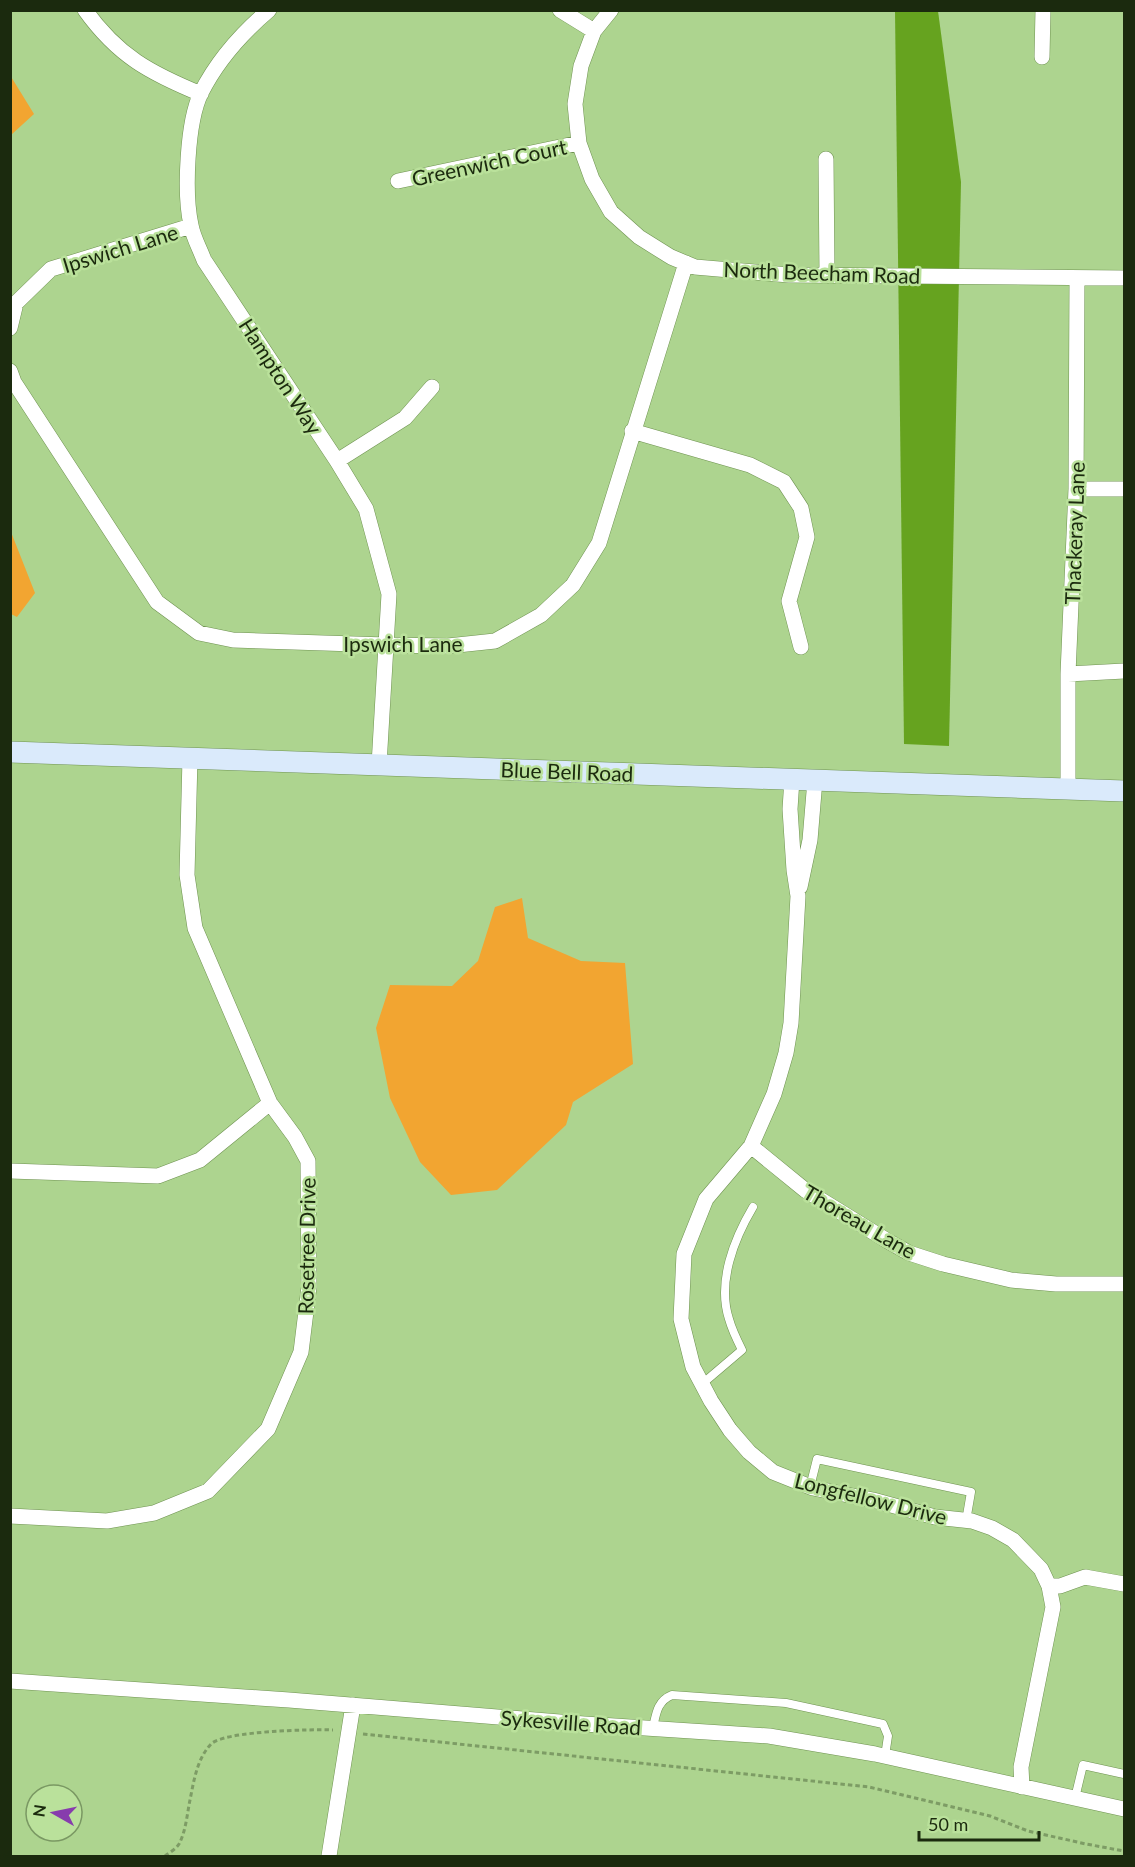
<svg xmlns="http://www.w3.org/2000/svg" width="1135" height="1867" font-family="Lato,sans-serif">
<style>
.green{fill:#f2a531}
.water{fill:#66a31f}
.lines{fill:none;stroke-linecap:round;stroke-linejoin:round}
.lane-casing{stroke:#6f9351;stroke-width:9}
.street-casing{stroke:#6f9351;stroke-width:16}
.secondary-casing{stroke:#6f9351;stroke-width:22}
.path{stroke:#7d9c65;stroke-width:3;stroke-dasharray:4.5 3;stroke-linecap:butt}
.lane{stroke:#fff;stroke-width:8}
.street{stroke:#fff;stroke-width:15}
.secondary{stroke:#daeafb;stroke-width:21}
.labels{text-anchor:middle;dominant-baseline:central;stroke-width:5;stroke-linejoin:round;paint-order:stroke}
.street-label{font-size:21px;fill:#1b2a0e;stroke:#bae19b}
</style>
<rect width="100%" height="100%" fill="#add48f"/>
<path class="green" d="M 10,75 L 34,114 L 11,135 L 10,135 Z
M 11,532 L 35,593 L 17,617 L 11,614 Z
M 522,898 L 528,938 L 581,961 L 625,963 L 633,1064 L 573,1102 L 566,1125 L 497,1190 L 451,1195 L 420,1162 L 390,1098 L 376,1028 L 390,985 L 452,986 L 478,961 L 495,907 Z"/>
<path class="water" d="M 895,11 L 938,11 L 961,182 L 949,746 L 904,744 Z"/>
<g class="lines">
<g class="lane-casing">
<path id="lane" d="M 702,1384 L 742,1350 C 737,1340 732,1330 729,1319 C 717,1282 734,1239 753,1207
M 810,1487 L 817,1459 L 971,1492 L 966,1521
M 653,1728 C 656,1714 657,1701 672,1695 L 786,1703 L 883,1724 L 888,1736 L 885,1756
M 1075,1798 L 1083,1765 L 1124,1774"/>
</g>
<g class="street-casing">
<path id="street" d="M 85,10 C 118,56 150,73 201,94
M 269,10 C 242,33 217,61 201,93 C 187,122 184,193 191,225 C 193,237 200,249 204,260 L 337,461 L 366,509 L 389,594 L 379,765
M 560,10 L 594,31
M 611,10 L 594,31 L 581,66 L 575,104 L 579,143 L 592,179 L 611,212 L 639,237 L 671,257 L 695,267 L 789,275 L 1124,278
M 1042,57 L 1043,10
M 826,159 L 827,274
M 398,181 L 579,143
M 10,328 L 16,303 L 51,269 L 191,226
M 10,371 L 14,382 L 157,602 L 199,633 L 233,640 L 386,645 L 448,646 L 495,641 L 541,615 L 573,585 L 599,543 L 686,263
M 632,431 L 750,465 L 784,482 L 801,508 L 807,537 L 789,601 L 801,647
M 337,461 L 405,418 L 432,387
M 1076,489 L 1124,489
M 1068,674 L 1124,671
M 792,779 L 790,809 L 794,870 L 798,896 L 791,1023 L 786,1053 L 774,1094 L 751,1146 L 706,1199 L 684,1254 L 681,1319 L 693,1367 L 711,1401 L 730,1430 L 749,1452 L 773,1472 L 813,1488 L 873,1500 L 935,1517 L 972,1521 L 992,1528 L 1013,1540 L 1041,1569 L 1049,1586 L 1053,1607 L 1021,1767 L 1022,1787
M 1068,789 L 1068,674 L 1076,489 L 1077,278
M 800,887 L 810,840 L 815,780
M 751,1146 L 805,1190 L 886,1240 L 909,1253 L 943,1264 L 1011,1280 L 1056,1284 L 1124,1284
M 10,1171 L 158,1176 L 200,1160 L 270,1103
M 10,1516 L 107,1521 L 154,1513 L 208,1491 L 268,1429 L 301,1352 L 309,1287 L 308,1161 L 295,1137 L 270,1103 L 195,928 L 187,875 L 190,758
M 1049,1586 L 1060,1586 L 1085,1577 L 1124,1584
M 10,1681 L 289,1700 L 584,1724 L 769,1736 L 875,1754 L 1124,1809
M 329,1856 L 353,1705"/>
</g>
<g class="secondary-casing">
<path id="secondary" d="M 10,752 L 1124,791"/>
</g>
<path class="path" d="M 363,1734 L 869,1787 L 990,1816 L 1028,1831 L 1086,1844 L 1124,1851
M 165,1856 C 169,1853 176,1849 179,1844 C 186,1831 187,1814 190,1800 C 194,1780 197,1759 211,1744 C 224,1731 312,1729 333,1730"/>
<use href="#lane" class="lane"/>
<use href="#street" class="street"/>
<use href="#secondary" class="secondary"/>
</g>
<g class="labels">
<g class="street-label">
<text transform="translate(489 162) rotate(-12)">Greenwich Court</text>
<text transform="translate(120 248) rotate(-17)">Ipswich Lane</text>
<text transform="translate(822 272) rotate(2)">North Beecham Road</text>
<text transform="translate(281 376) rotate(57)">Hampton Way</text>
<text transform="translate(1074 533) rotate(-88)">Thackeray Lane</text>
<text x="403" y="643">Ipswich Lane</text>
<text transform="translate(567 771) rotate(2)">Blue Bell Road</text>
<text transform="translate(860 1221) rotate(30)">Thoreau Lane</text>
<text transform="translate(306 1246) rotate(-89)">Rosetree Drive</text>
<text transform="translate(871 1498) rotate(14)">Longfellow Drive</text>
<text transform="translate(571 1722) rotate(4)">Sykesville Road</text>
</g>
</g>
<rect width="1135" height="1867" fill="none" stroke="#1b2a0e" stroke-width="24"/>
<g transform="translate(54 1813) rotate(279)"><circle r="28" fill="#bae19b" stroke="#7a9863" stroke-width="1.5"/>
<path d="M0-4.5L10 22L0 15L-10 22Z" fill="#873cad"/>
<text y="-9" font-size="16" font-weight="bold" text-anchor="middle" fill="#1b2a0e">N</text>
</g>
<path d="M919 1831v9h120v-9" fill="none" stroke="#1b2a0e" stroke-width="3"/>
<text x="928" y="1831" font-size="18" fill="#1b2a0e" stroke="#bae19b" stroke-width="4.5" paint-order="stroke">50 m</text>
</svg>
